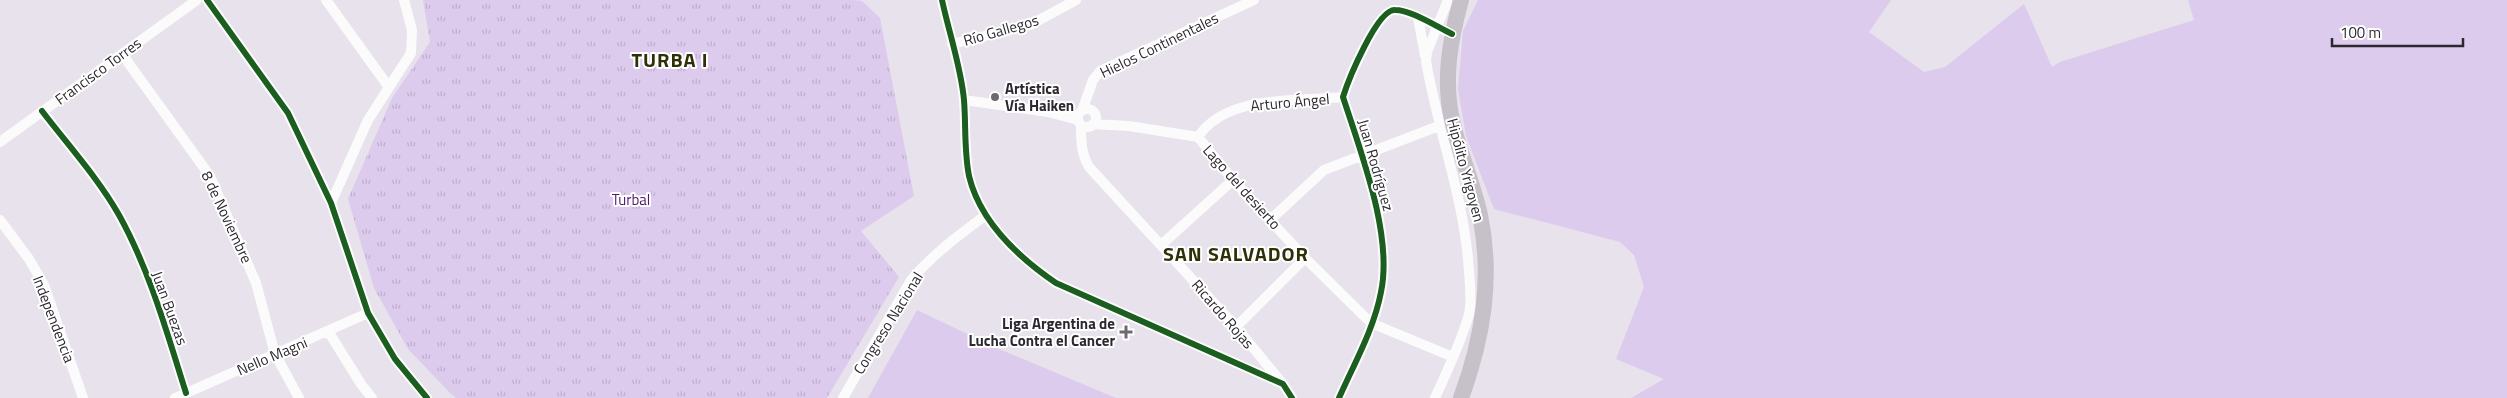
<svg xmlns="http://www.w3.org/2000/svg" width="2507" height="398" font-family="'Titillium Web',sans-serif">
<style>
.green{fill:#ddcbed}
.park{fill:url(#park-tufts)}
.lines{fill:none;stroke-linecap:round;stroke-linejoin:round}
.minor{stroke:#fbfbfc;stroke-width:10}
.primary{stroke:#c6c1c9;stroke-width:16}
.cycleway-casing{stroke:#fff;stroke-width:9}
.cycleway{stroke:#1b5e20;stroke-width:6}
.poi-dot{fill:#6d6971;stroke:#fff;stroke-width:2}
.labels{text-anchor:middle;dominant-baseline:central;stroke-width:4;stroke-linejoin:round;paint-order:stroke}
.street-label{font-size:15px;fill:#2c282f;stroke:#fff}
.poi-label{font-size:15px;font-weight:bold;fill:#2c282f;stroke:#fff;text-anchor:start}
.park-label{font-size:15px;fill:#4f196f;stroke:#fff}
.district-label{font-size:20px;font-weight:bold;letter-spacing:1px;fill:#2e3107;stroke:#fff}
</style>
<defs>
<pattern id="park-tufts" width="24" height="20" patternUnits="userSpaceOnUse" patternTransform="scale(1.25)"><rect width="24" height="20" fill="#ddcbed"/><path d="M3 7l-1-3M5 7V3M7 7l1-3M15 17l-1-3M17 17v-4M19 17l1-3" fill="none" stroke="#beaecc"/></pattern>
</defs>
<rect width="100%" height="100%" fill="#e7e2eb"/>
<path class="green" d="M 1478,0 L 1891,0 L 1869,32 L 1924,72 L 1945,67 L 2024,4 L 2052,67 L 2060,62 L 2194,20 L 2188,0 L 2507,0 L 2507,398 L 1631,398 L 1664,379 L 1616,359 L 1644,287 L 1634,255 L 1620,242 L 1494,209 L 1466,136 L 1458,89 L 1463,31 Z
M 917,310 L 999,349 L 1116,398 L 868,398 Z"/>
<path class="park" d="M 423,0 L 854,0 L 862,1 L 880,18 L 914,196 L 861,231 L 899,277 L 827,398 L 456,398 L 451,394 L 408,349 L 374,288 L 348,199 L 392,98 L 430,42 Z"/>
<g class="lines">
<path class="minor" d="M 207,0 L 288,113 L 331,203 L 368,313 L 395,359 L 427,398
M 326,0 L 388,86
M 942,0 C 949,33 961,67 964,100 C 966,125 964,151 969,176 C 980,222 1018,257 1056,283 L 1283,384 L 1292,398
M 1418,17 L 1425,56
M 952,44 L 1030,25 L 1076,0
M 122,54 L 210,176 L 256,283 L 275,354 L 299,398
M 964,100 L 1048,112 L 1078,120
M1078 118a9 9 0 1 1 18 0a9 9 0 1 1-18 0Z
M 42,111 C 68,145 98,178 119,215 C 150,271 167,333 186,393
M 1082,111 L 1093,80 L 1100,71 L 1254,0
M 1093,124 L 1129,126 L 1198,137 C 1226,94 1297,102 1343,97
M 1081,125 C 1081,141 1081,153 1089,167 L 1236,327 L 1282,383
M 1198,137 L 1233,180 L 1305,258 L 1371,323 L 1453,357
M 0,142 L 197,0
M 331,203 L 368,120 L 411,53 L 412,30 L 404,0
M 0,220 L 29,259 L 44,285 L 83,398
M 1270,220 L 1324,170 L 1444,124
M 1161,245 L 1233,180
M 1236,327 L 1305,258
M 328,331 L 361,384 L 372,398
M 175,398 L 368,313
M 843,398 L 911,280 C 933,254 959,235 986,215
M 1339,398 C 1354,364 1374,329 1381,292 C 1393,235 1361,153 1343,97 C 1348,81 1377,9 1395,10 C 1411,10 1437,27 1452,34
M 1435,398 C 1447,371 1461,343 1469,314 C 1472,301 1470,286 1469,272 C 1465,200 1438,132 1426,61 L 1427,52 L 1448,0"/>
<path class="primary" d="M 1461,398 C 1483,338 1493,278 1480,215 C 1473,183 1459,152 1452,120 C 1443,79 1450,40 1461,0"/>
<g class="cycleway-casing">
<path id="cycleway" d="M 207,0 L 288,113 L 331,203 L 368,313 L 395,359 L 427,398
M 942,0 C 949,33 961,67 964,100 C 966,125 964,151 969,176 C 980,222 1018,257 1056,283 L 1283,384 L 1292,398
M 42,111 C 68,145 98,178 119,215 C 150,271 167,333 186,393
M 1339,398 C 1354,364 1374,329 1381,292 C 1393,235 1361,153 1343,97 C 1348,81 1377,9 1395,10 C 1411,10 1437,27 1452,34"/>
</g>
<use href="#cycleway" class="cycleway"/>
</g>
<g class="poi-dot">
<circle cx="995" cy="97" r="5"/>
<path d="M1123.5 324.5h5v5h5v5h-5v5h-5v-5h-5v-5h5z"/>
</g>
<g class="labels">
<g class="street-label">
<text transform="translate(1001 30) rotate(-16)">Río Gallegos</text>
<text transform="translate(1159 45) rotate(-26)">Hielos Continentales</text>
<text transform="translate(98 71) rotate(-36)">Francisco Torres</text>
<text transform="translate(1290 102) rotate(-5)">Arturo Ángel</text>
<text transform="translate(1376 165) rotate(74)">Juan Rodríguez</text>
<text transform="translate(1466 170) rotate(75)">Hipólito Yrigoyen</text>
<text transform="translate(1242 187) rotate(48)">Lago del desierto</text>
<text transform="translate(227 217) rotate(65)">8 de Noviembre</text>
<text transform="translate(170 308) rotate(70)">Juan Buezas</text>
<text transform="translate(1223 314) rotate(49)">Ricardo Rojas</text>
<text transform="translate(54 319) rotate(69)">Independencia</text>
<text transform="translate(888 323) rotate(-58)">Congreso Nacional</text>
<text transform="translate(272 356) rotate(-23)">Nello Magni</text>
</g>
<g class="poi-label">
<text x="1005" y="88">Artística<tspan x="1005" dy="17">Vía Haiken</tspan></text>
<text x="1115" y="323" text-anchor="end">Liga Argentina de<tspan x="1115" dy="17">Lucha Contra el Cancer</tspan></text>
</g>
<g class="park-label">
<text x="631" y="199">Turbal</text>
</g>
<g class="district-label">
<text x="670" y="59">TURBA I</text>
<text x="1236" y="253">SAN SALVADOR</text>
</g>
</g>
<path d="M2332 38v8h131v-8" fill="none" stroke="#2c282f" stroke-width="2.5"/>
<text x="2340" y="38" font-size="15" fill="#2c282f" stroke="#ffffff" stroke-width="4" paint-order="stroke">100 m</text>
</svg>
